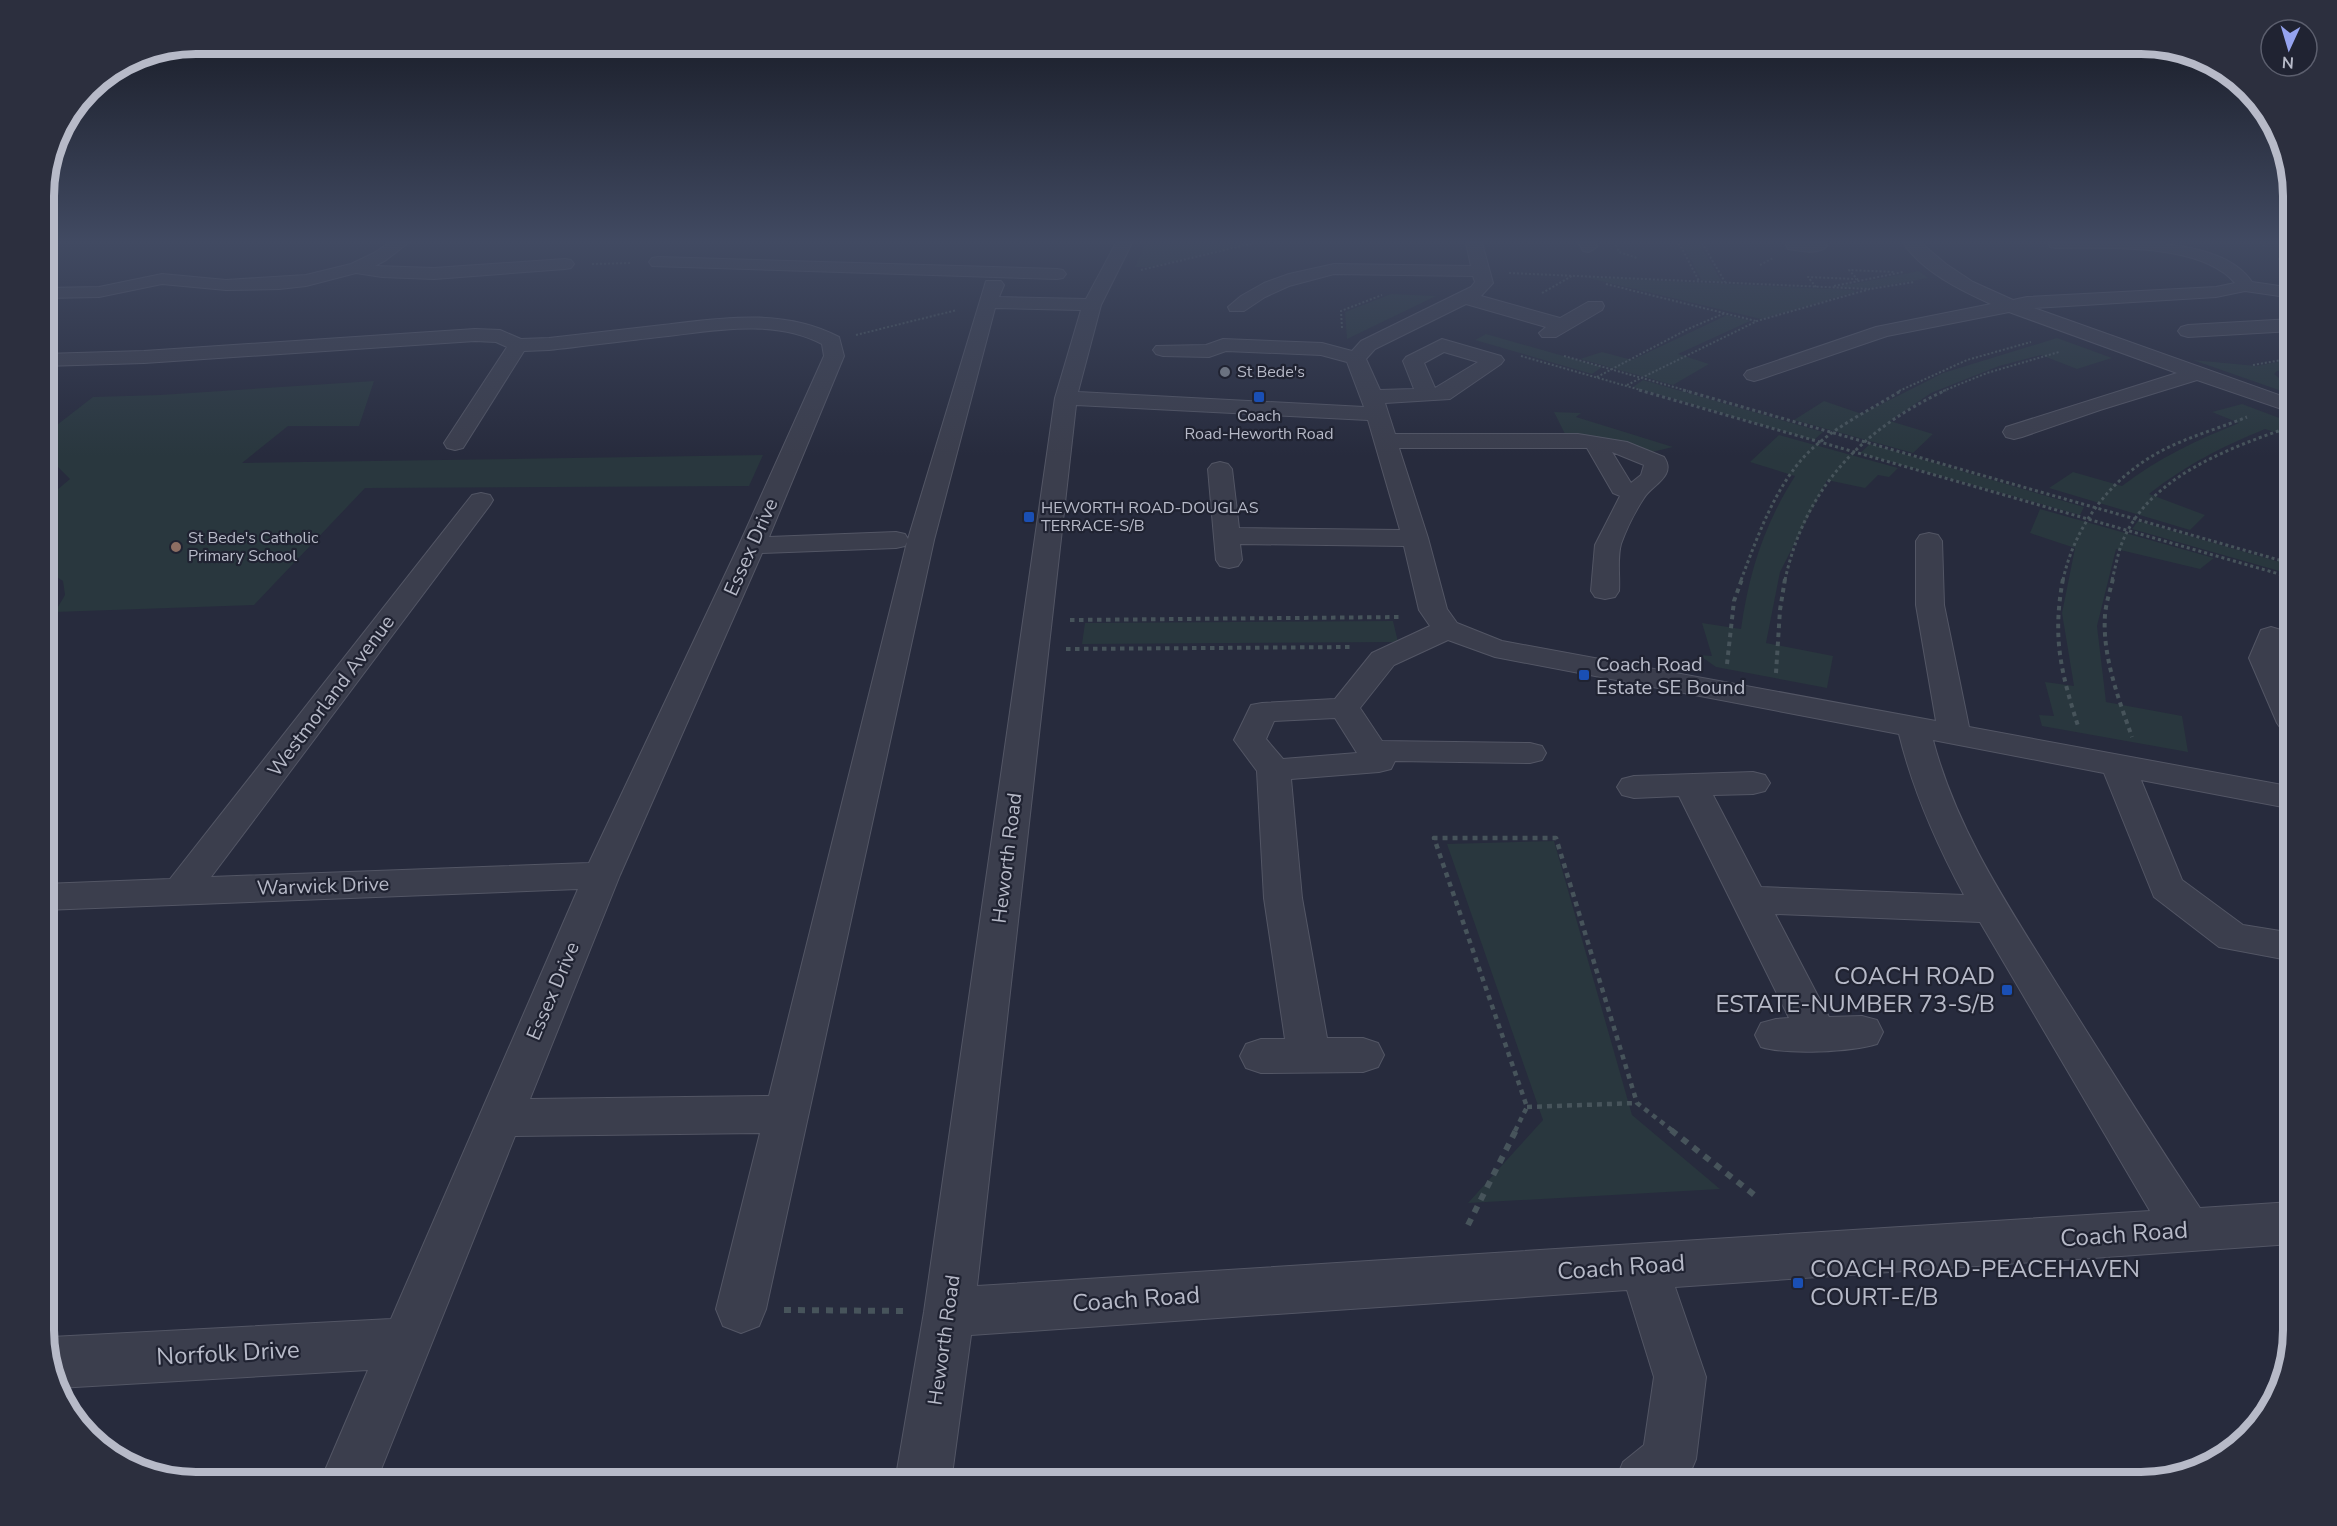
<svg xmlns="http://www.w3.org/2000/svg" width="2337" height="1526" font-family="'Nunito Sans',sans-serif">
<style>
.green{fill:#29373e}
.lines{fill:none;stroke-linecap:round;stroke-linejoin:round}
.minor-casing{stroke:#535665;stroke-width:2}
.path-far4{stroke:#47545b;stroke-width:2;stroke-dasharray:2 2;stroke-linecap:butt}
.path-far3{stroke:#47545b;stroke-width:3;stroke-dasharray:3 3;stroke-linecap:butt}
.path-far2{stroke:#47545b;stroke-width:4;stroke-dasharray:4.5 4.5;stroke-linecap:butt}
.path-far1{stroke:#47545b;stroke-width:4.5;stroke-dasharray:5 5;stroke-linecap:butt}
.path{stroke:#47545b;stroke-width:6;stroke-dasharray:7 7;stroke-linecap:butt}
.minor{fill:#3b3e4d;fill-rule:evenodd}
.worship-dot{fill:#6b7280;stroke:#202332;stroke-width:2}
.transit-dot{fill:#1a4fb4;stroke:#202332;stroke-width:2}
.education-dot{fill:#8d6e63;stroke:#202332;stroke-width:2}
.labels{text-anchor:middle;dominant-baseline:central;stroke-width:4.5;stroke-linejoin:round;paint-order:stroke}
.far-poi-label{font-size:16px;fill:#b7bac8;stroke:#202332;text-anchor:start}
.street-label{font-size:20px;fill:#b7bac8;stroke:#202332}
.poi-label{font-size:20px;fill:#b7bac8;stroke:#202332;text-anchor:start}
.near-poi-label{font-size:24px;fill:#b7bac8;stroke:#202332;text-anchor:end}
.near-street-label{font-size:24px;fill:#b7bac8;stroke:#202332}
.rim{fill:none;stroke:#b7bac8;stroke-width:8}
</style>
<rect width="100%" height="100%" fill="#272b3d"/>
<path class="green" d="M 1146,243 L 1252,243 L 1150,267 L 1135,267 Z
M 1682,243 L 1699,243 L 1722,282 L 1702,281 Z
M 1919,271 L 1928,278 L 1871,288 L 1837,287 Z
M 1584,277 L 1852,290 L 1856,292 L 1761,319 Z
M 1391,294 L 1436,296 L 1347,339 L 1345,312 Z
M 1727,315 L 1750,321 L 1678,354 L 1709,364 L 1673,385 L 1580,359 L 1602,352 L 1632,360 Z
M 1486,334 L 1602,367 L 1592,374 L 1475,340 Z
M 2057,338 L 2112,358 L 2077,369 L 2041,355 L 1999,366 L 1931,393 L 1890,421 L 1933,434 L 1913,453 L 1794,420 L 1824,401 L 1862,414 L 1943,373 Z
M 2293,359 L 2293,368 L 2277,371 L 2274,374 L 2293,390 L 2293,395 L 2193,360 L 2256,366 Z
M 1643,380 L 1823,432 L 1814,440 L 1633,387 Z
M 374,381 L 359,426 L 288,426 L 242,463 L 763,455 L 749,486 L 365,488 L 254,605 L 55,612 L 65,595 L 63,581 L 44,569 L 44,501 L 70,479 L 53,462 L 44,462 L 44,435 L 93,397 L 160,395 Z
M 2242,404 L 2293,423 L 2293,438 L 2265,429 C 2221,447 2186,465 2149,494 L 2205,515 L 2190,530 L 2049,488 L 2073,472 L 2122,486 C 2158,458 2197,440 2239,423 L 2212,412 Z
M 1554,412 L 1581,413 L 1576,417 L 1673,447 L 1652,452 L 1565,434 Z
M 1779,435 L 1898,468 L 1889,477 L 1878,475 L 1865,488 L 1827,480 L 1780,572 L 1766,643 L 1833,656 L 1827,688 L 1716,667 L 1699,655 L 1712,656 L 1702,623 L 1741,629 C 1749,572 1764,525 1795,476 L 1750,462 Z
M 1870,444 L 2084,507 L 2080,515 L 1860,453 Z
M 2040,509 L 2214,558 L 2200,569 L 2116,549 L 2097,626 L 2106,702 L 2182,716 L 2188,752 L 2042,726 L 2039,715 L 2054,716 L 2045,682 L 2074,686 L 2062,613 L 2075,548 L 2030,533 Z
M 2138,521 L 2293,566 L 2293,575 L 2132,529 Z
M 1393,621 L 1398,642 L 1082,644 L 1085,623 Z
M 1554,841 L 1632,1115 L 1720,1189 L 1468,1203 L 1543,1120 L 1447,844 Z"/>
<g class="lines">
<g class="minor-casing">
<path id="minor" d="M 389,243 L 408,243 L 386,260 L 375,266 L 434,268 L 565,259 L 571,260 L 574,264 L 571,268 L 565,269 L 434,279 L 382,277 L 356,273 L 306,286 L 279,289 L 226,290 L 162,284 L 99,297 L 44,298 L 44,288 L 99,287 L 162,274 L 226,280 L 306,275 L 351,264 L 374,253 Z
M 1116,243 L 1132,243 L 1101,305 L 1078,392 L 1364,407 L 1347,362 L 1321,355 L 1226,351 L 1209,357 L 1163,356 L 1156,354 L 1153,350 L 1156,346 L 1206,345 L 1223,339 L 1322,343 L 1352,351 L 1361,341 L 1471,287 L 1475,282 L 1473,276 L 1334,274 L 1289,286 L 1265,297 L 1244,311 L 1230,311 L 1228,307 L 1241,296 L 1264,283 L 1289,274 L 1334,264 L 1471,266 L 1466,243 L 1482,243 L 1493,283 L 1481,296 L 1560,318 L 1588,302 L 1602,302 L 1604,306 L 1602,310 L 1556,337 L 1542,337 L 1539,333 L 1546,327 L 1466,304 L 1375,349 L 1366,359 L 1380,390 L 1414,389 L 1403,361 L 1406,357 L 1442,339 L 1501,356 L 1504,360 L 1501,364 L 1450,399 L 1385,403 L 1395,434 L 1578,434 L 1627,442 L 1664,457 C 1677,476 1652,485 1644,498 C 1636,510 1626,530 1621,544 C 1617,558 1620,577 1619,591 L 1615,597 L 1605,599 L 1595,597 L 1591,591 L 1595,545 L 1620,496 L 1613,493 L 1587,448 L 1399,448 L 1428,538 L 1447,609 L 1457,623 L 1502,641 L 1936,721 L 1916,605 L 1916,541 L 1920,535 L 1929,533 L 1938,535 L 1942,541 L 1944,605 L 1969,727 L 2293,787 L 2293,809 L 2141,780 L 2182,880 L 2243,925 L 2293,933 L 2293,961 L 2219,947 L 2154,897 L 2104,773 L 1933,740 C 1957,831 2009,907 2058,986 C 2105,1060 2151,1135 2200,1208 L 2293,1202 L 2293,1244 L 1675,1287 L 1706,1377 L 1696,1459 L 1688,1478 L 1684,1482 L 1615,1482 L 1623,1462 L 1644,1445 L 1654,1377 L 1627,1290 L 971,1335 L 951,1482 L 895,1482 L 924,1312 L 1055,398 L 1081,310 L 995,308 L 934,540 L 766,1309 L 759,1326 L 741,1333 L 723,1326 L 716,1309 L 760,1133 L 515,1136 L 376,1482 L 320,1482 L 368,1370 L 58,1388 L 44,1340 L 51,1337 L 391,1319 L 578,889 L 44,910 L 44,884 L 170,879 L 472,495 L 481,493 L 490,495 L 493,500 L 490,505 L 211,877 L 589,863 L 739,545 L 824,356 L 822,344 C 773,318 712,331 659,337 C 622,341 586,346 549,350 L 524,351 L 463,448 L 455,450 L 447,448 L 444,443 L 507,347 L 496,342 L 475,341 L 144,363 L 44,366 L 44,354 L 144,351 L 475,329 L 500,330 L 521,339 L 549,338 C 587,334 625,329 663,325 C 723,318 784,308 839,337 L 844,356 L 769,537 L 896,532 L 905,534 L 908,539 L 986,281 L 1001,281 L 1004,285 L 999,297 L 1086,299 ZM 1444,352 L 1478,362 L 1435,388 L 1424,363 ZM 1076,405 L 1368,420 L 1400,530 L 1239,528 L 1232,469 L 1228,464 L 1220,462 L 1212,464 L 1208,469 L 1216,560 L 1220,566 L 1229,568 L 1238,566 L 1242,560 L 1240,544 L 1404,546 L 1419,610 L 1430,626 L 1372,653 L 1335,699 L 1262,703 L 1251,705 L 1234,740 L 1257,771 L 1264,898 L 1285,1039 L 1261,1039 L 1246,1044 L 1240,1056 L 1246,1068 L 1261,1073 L 1363,1072 L 1378,1067 L 1384,1055 L 1378,1043 L 1363,1038 L 1327,1038 L 1302,898 L 1291,779 L 1379,772 L 1391,769 L 1395,761 L 1530,763 L 1542,760 L 1546,753 L 1542,746 L 1530,743 L 1382,741 L 1360,708 L 1394,665 L 1448,640 L 1495,657 L 1899,734 C 1913,791 1936,843 1964,895 L 1761,887 L 1713,795 L 1753,794 L 1765,791 L 1770,783 L 1765,775 L 1753,772 L 1634,776 L 1622,779 L 1617,787 L 1622,795 L 1634,798 L 1679,796 L 1789,1018 L 1776,1019 L 1761,1023 L 1755,1035 L 1761,1047 C 1787,1055 1851,1052 1877,1044 L 1883,1032 L 1877,1020 L 1862,1016 L 1829,1017 L 1775,914 L 1980,922 L 2150,1211 L 977,1286 ZM 1612,452 L 1644,465 L 1641,475 L 1631,483 ZM 907,542 L 769,1096 L 530,1099 L 620,875 L 762,553 L 896,548 L 905,546 ZM 1335,718 L 1357,753 L 1283,759 L 1266,739 L 1274,721 Z
M 1579,243 L 1595,243 L 1597,247 L 1589,252 L 1583,251 Z
M 1787,243 L 1825,243 L 1827,246 C 1820,255 1799,251 1788,249 L 1786,245 Z
M 1903,243 L 1921,243 L 1946,264 L 1973,282 L 2013,300 L 2027,297 L 2216,287 L 2235,283 C 2200,242 2105,248 2056,248 L 2050,247 L 2048,243 C 2102,243 2218,231 2252,282 L 2293,288 L 2293,298 L 2245,291 L 2216,297 L 2034,308 L 2293,400 L 2293,413 L 2197,380 L 2100,410 L 2022,437 L 2014,439 L 2006,437 L 2003,432 L 2006,427 L 2177,373 L 2009,312 L 1887,336 L 1761,379 L 1754,381 L 1747,379 L 1744,375 L 1747,371 L 1876,327 L 1991,304 C 1960,290 1923,272 1903,243 Z
M 2288,254 L 2293,255 L 2293,267 L 2287,266 L 2279,259 L 2282,255 Z
M 658,257 L 1057,269 L 1063,270 L 1066,274 L 1063,278 L 1057,279 L 652,266 L 649,262 L 652,258 Z
M 2293,319 L 2293,331 L 2188,337 L 2181,335 L 2178,331 L 2181,327 L 2188,325 Z
M 2271,627 L 2281,630 L 2286,636 L 2279,658 L 2293,690 L 2293,733 L 2282,730 L 2277,723 L 2249,658 L 2261,630 Z"/>
</g>
<path class="path-far4" d="M 1309,243 L 1328,243
M 1679,243 L 1699,281
M 1702,243 L 1725,282
M 2259,243 L 2266,247
M 1616,245 L 1619,252 L 1637,258
M 592,264 L 630,263
M 1760,265 L 1773,258
M 1141,270 L 1254,243
M 1509,273 L 1870,289
M 1858,280 L 1849,270 L 1894,272
M 1606,284 L 1756,321
M 1834,286 L 1903,272
M 1816,287 L 1808,277 L 1856,279
M 1542,293 L 1572,276
M 1342,328 L 1341,311 L 1382,295
M 856,335 L 957,310
M 1521,356 L 1644,391
M 1564,356 L 1688,391
M 2253,365 L 2293,358
M 2280,374 L 2293,371
M 1597,377 L 1688,329 L 1725,313
M 1627,385 L 1757,321 L 1870,289 L 1914,282
M 1899,391 L 1967,360 L 2031,342
M 1943,391 L 1987,373 L 2059,352"/>
<path class="path-far3" d="M 1639,390 L 2293,578
M 1683,390 L 2293,564
M 1741,580 C 1759,533 1779,474 1820,442 C 1844,422 1875,407 1902,390
M 1785,580 C 1805,488 1862,429 1946,390
M 2063,580 C 2075,524 2113,475 2165,449 C 2191,436 2220,428 2247,417
M 2112,580 C 2116,566 2118,550 2125,536 C 2152,478 2224,450 2281,430"/>
<path class="path-far2" d="M 2063,579 C 2052,638 2061,673 2079,729
M 2113,579 C 2110,591 2106,603 2105,615 C 2102,656 2119,700 2132,737
M 1070,620 L 1401,617
M 1066,649 L 1353,647
M 1727,664 L 1734,601 L 1742,579
M 1776,673 L 1780,610 L 1785,579"/>
<path class="path-far1" d="M 1527,1107 L 1637,1103
M 1515,1131 L 1527,1107 L 1434,838 L 1556,838 L 1637,1103 L 1673,1131"/>
<path class="path" d="M 1671,1130 L 1757,1197
M 1468,1225 L 1516,1130
M 784,1310 L 905,1311"/>
<use href="#minor" class="minor"/>
</g>
<linearGradient id="sky" x2="0" y2="1"><stop stop-color="#151822"/><stop offset="0.53" stop-color="#414a62"/><stop offset="1" stop-color="#414a62" stop-opacity="0"/></linearGradient>
<rect width="2337" height="456" fill="url(#sky)"/>
<circle class="worship-dot" cx="1225" cy="372" r="6"/>
<g class="transit-dot">
<rect x="1253" y="391" width="12" height="12" rx="3"/>
<rect x="1023" y="511" width="12" height="12" rx="3"/>
<rect x="1578" y="669" width="12" height="12" rx="3"/>
<rect x="2001" y="984" width="12" height="12" rx="3"/>
<rect x="1792" y="1277" width="12" height="12" rx="3"/>
</g>
<circle class="education-dot" cx="176" cy="547" r="6"/>
<g class="labels">
<g class="far-poi-label">
<text x="1237" y="372">St Bede's</text>
<text x="1259" y="416" text-anchor="middle">Coach<tspan x="1259" dy="18">Road-Heworth Road</tspan></text>
<text x="1041" y="508">HEWORTH ROAD-DOUGLAS<tspan x="1041" dy="18">TERRACE-S/B</tspan></text>
<text x="188" y="538">St Bede's Catholic<tspan x="188" dy="18">Primary School</tspan></text>
</g>
<g class="street-label">
<text transform="translate(751 547) rotate(-66)">Essex Drive</text>
<text transform="translate(331 696) rotate(-53)">Westmorland Avenue</text>
<text transform="translate(1007 858) rotate(-83)">Heworth Road</text>
<text transform="translate(323 886) rotate(-2)">Warwick Drive</text>
<text transform="translate(553 991) rotate(-67)">Essex Drive</text>
<text transform="translate(944 1340) rotate(-82)">Heworth Road</text>
</g>
<g class="poi-label">
<text x="1596" y="664">Coach Road<tspan x="1596" dy="23">Estate SE Bound</tspan></text>
</g>
<g class="near-poi-label">
<text x="1995" y="976">COACH ROAD<tspan x="1995" dy="28">ESTATE-NUMBER 73-S/B</tspan></text>
<text x="1810" y="1269" text-anchor="start">COACH ROAD-PEACEHAVEN<tspan x="1810" dy="28">COURT-E/B</tspan></text>
</g>
<g class="near-street-label">
<text transform="translate(2124 1234) rotate(-4)">Coach Road</text>
<text transform="translate(1621 1267) rotate(-4)">Coach Road</text>
<text transform="translate(1136 1299) rotate(-4)">Coach Road</text>
<text transform="translate(228 1353) rotate(-3)">Norfolk Drive</text>
</g>
</g>
<path d="M0 0H2337V1526H0ZM196 54H2141A142 142 0 0 1 2283 196V1330A142 142 0 0 1 2141 1472H196A142 142 0 0 1 54 1330V196A142 142 0 0 1 196 54Z" fill="#2c2f3e" fill-rule="evenodd"/>
<path class="rim" d="M196 54H2141A142 142 0 0 1 2283 196V1330A142 142 0 0 1 2141 1472H196A142 142 0 0 1 54 1330V196A142 142 0 0 1 196 54Z"/>
<g transform="translate(2289 48) rotate(184)"><circle r="28" fill="#202332" stroke="#5c5f6e" stroke-width="1.5"/>
<path d="M0-4.5L10 22L0 15L-10 22Z" fill="#95a3ef"/>
<text y="-9" font-size="16" font-weight="bold" text-anchor="middle" fill="#b7bac8">N</text>
</g>
</svg>
